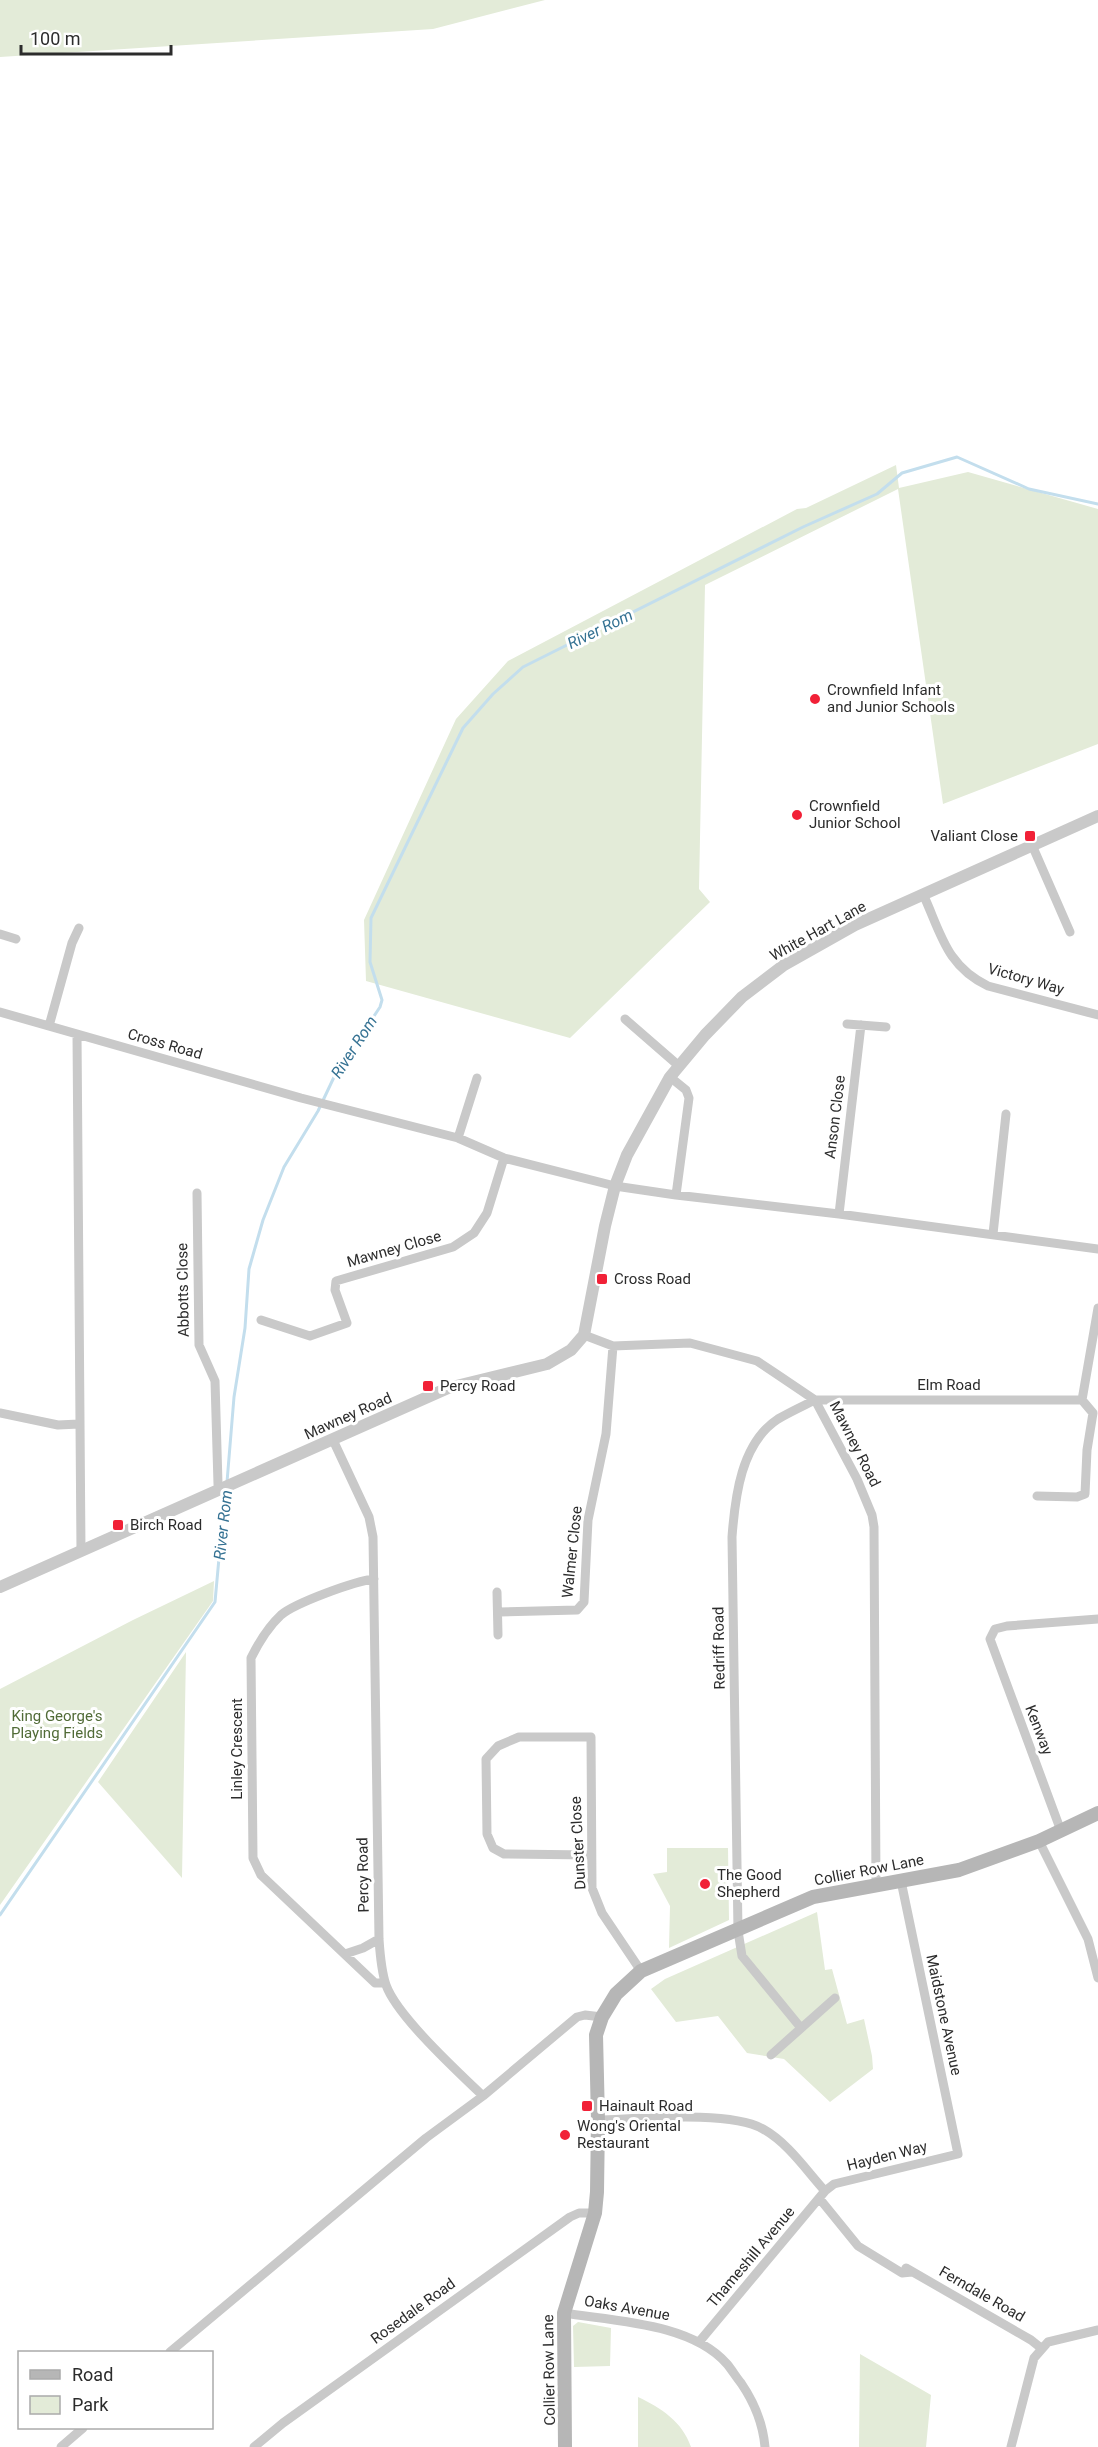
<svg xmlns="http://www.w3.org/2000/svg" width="1098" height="2447" font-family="Roboto,sans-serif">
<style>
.green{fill:#e3ebd8}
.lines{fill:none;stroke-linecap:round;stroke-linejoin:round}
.stream{stroke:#c3deed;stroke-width:3}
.minor{stroke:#c9c9c9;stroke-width:9}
.tertiary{stroke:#c9c9c9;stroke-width:12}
.secondary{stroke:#b6b6b6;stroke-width:14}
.poi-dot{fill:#f12137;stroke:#fff;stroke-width:2}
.labels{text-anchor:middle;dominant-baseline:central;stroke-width:6;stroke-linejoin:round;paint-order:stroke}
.poi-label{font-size:15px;fill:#2c2c2c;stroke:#fff;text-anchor:start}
.street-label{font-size:15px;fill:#2c2c2c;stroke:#fff}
.park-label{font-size:15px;fill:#516b37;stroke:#fff}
.water-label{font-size:16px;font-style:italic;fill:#357293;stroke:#fff}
</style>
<rect width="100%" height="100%" fill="#fff"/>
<path class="green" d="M 0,0 L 545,0 L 433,29 L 0,57 Z
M 896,465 L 899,488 L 968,472 L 1098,509 L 1098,744 L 943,804 L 898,489 L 705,585 L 699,889 L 710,902 L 570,1038 L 366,981 L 364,920 L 456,719 L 508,661 L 797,509 L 806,508 Z
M 214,1581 L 213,1601 L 0,1905 L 0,1689 L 133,1620 Z
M 186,1652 L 182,1878 L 98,1782 Z
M 667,1848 L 728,1848 L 729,1920 L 669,1948 L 670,1906 L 653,1874 L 667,1872 Z
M 817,1912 L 825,1970 L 832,1969 L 847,2024 L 864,2019 L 872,2056 L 873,2069 L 830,2102 L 784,2059 L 747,2053 L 718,2016 L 676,2022 L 651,1989 L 665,1979 Z
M 578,2322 L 611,2328 L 610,2366 L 574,2367 L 573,2326 Z
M 860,2354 L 931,2395 L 926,2447 L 859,2447 Z
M 638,2397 C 661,2408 682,2421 691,2447 L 638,2447 Z"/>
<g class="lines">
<path class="stream" d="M 227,1482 L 234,1397 L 245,1328 L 249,1269 L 263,1220 L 284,1167 L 318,1111 L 335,1075 L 380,1007 L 382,1000 L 370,962 L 371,918 L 463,728 L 493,694 L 523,667 L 803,527 L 877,494 L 902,473 L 957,457 L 1029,489 L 1098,504
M 0,1915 L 215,1602 L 225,1492"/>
<path class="minor" d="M 1032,845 L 1070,932
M 923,894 C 941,933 946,966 988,986 L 1098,1015
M 0,934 L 16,939
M 0,1012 L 301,1098 L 458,1138 L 504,1158 L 615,1186 L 676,1195 L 839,1214 L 1098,1249
M 625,1019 L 679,1066
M 847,1024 L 886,1027
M 49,1026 L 72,943 L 79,928
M 77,1034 L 81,1551
M 670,1077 L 686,1090 L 689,1098 L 676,1195
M 458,1138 L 477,1078
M 197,1193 L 199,1345 L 215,1381 L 218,1484 L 220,1490
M 839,1214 L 861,1025
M 993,1234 L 1006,1114
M 261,1320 L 310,1336 L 347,1323 L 335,1290 L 336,1281 L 453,1247 L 474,1233 L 487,1213 L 504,1158
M 584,1335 L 613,1346 L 690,1343 L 757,1361 L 775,1373 L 815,1400 L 857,1479 L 872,1515 L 874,1527 L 876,1885
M 1082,1400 L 1098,1308
M 0,1413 L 58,1425 L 79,1424
M 333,1440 L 369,1517 L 373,1537 L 379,1939 C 380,1954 381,1970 386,1985 C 397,2016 457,2071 483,2096
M 1037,1496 L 1077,1497 L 1085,1494 L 1087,1450 L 1093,1413 L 1082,1400
M 374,1579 C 355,1581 295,1603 281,1615 C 268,1627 259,1642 251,1658 L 253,1858 L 261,1875 L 375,1983 L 385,1983
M 497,1592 L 498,1635
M 499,1612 L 577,1610 L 584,1602 L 588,1520 L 606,1434 L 613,1346
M 1061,1831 L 990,1639 L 995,1629 L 1007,1626 L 1098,1619
M 1039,1841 L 1088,1939 L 1098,1978
M 591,1855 L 504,1854 L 493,1848 L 487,1834 L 486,1759 L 498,1746 L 519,1737 L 591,1737 L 592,1888 L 602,1913 L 641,1971
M 345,1954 L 363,1948 L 379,1939
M 801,2028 L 742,1956 L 738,1931 L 732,1537 C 735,1497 741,1443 778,1419 C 790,1412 803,1406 815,1400 L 1082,1400
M 771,2055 L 835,1998
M 598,2120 C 638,2119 730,2110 763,2129 C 788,2143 806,2170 825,2191
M 819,2198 L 858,2246 L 902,2273 L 912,2272
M 906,2268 L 1031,2340 L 1041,2348
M 564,2313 C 614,2321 692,2323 727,2364 C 732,2370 736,2377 741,2383 C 754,2402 763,2424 765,2447
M 699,2342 L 825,2191 L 834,2184 L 958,2154 L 901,1881
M 170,2352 L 426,2138 L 483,2096 L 577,2017 L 585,2015 L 602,2017
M 61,2447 L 83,2428
M 254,2447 L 283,2423 L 570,2217 L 579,2213 L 595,2213
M 1011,2447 L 1034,2358 L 1048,2342 L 1098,2330"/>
<path class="tertiary" d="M 0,1587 L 448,1388 L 547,1364 L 571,1350 L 584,1335 L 605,1226 L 615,1186 L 627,1155 L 670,1077 L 705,1035 L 742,997 L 784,965 L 855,925 L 1098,816"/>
<path class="secondary" d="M 565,2447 L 564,2313 L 595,2213 L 597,2192 L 598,2120 L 596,2035 L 602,2017 L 616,1994 L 641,1971 L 813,1897 L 959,1870 L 1039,1841 L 1098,1813"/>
</g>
<g class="poi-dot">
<circle cx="815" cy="699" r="6"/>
<circle cx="797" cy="815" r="6"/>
<rect x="1024" y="830" width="12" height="12" rx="3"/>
<rect x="596" y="1273" width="12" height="12" rx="3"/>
<rect x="422" y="1380" width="12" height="12" rx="3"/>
<rect x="112" y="1519" width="12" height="12" rx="3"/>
<circle cx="705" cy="1884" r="6"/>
<rect x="581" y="2100" width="12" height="12" rx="3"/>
<circle cx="565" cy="2135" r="6"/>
</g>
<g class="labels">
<g class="poi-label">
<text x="827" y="690">Crownfield Infant<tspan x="827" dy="17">and Junior Schools</tspan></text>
<text x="809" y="806">Crownfield<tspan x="809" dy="17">Junior School</tspan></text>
<text x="1018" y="836" text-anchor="end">Valiant Close</text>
<text x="614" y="1279">Cross Road</text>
<text x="440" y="1386">Percy Road</text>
<text x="130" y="1525">Birch Road</text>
<text x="717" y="1875">The Good<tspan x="717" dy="17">Shepherd</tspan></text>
<text x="599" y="2106">Hainault Road</text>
<text x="577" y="2126">Wong's Oriental<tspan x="577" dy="17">Restaurant</tspan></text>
</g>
<g class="street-label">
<text transform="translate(818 931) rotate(-29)">White Hart Lane</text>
<text transform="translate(1026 979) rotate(16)">Victory Way</text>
<text transform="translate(165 1044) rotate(16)">Cross Road</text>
<text transform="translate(835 1117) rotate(-83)">Anson Close</text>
<text transform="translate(394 1249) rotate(-16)">Mawney Close</text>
<text transform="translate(183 1290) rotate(-91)">Abbotts Close</text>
<text x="949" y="1385">Elm Road</text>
<text transform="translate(348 1416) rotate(-24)">Mawney Road</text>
<text transform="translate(855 1444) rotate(63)">Mawney Road</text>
<text transform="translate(572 1552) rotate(-84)">Walmer Close</text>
<text transform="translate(719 1648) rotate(-91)">Redriff Road</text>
<text transform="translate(1039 1730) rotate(69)">Kenway</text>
<text transform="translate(237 1749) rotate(-90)">Linley Crescent</text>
<text transform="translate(578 1843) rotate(-93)">Dunster Close</text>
<text transform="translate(869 1870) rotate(-11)">Collier Row Lane</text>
<text transform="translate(363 1875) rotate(-91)">Percy Road</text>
<text transform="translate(944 2015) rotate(78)">Maidstone Avenue</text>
<text transform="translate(887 2156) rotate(-14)">Hayden Way</text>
<text transform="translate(751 2257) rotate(-50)">Thameshill Avenue</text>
<text transform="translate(982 2294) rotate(30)">Ferndale Road</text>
<text transform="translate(627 2308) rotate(10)">Oaks Avenue</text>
<text transform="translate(413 2311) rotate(-36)">Rosedale Road</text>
<text transform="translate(549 2370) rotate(-91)">Collier Row Lane</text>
</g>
<g class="park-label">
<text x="57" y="1716">King George's<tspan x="57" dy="17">Playing Fields</tspan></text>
</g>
<g class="water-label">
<text transform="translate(600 629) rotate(-26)">River Rom</text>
<text transform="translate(354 1047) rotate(-57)">River Rom</text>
<text transform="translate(223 1525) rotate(-84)">River Rom</text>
</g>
</g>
<rect x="18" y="2351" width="195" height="78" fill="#ffffff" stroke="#ababab" stroke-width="1.5"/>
<rect x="30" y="2370" width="30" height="9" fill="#b6b6b6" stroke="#ababab" stroke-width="1.5"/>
<text x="72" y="2381" font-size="18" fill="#2c2c2c">Road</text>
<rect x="30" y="2396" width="30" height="18" fill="#e3ebd8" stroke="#ababab" stroke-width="1.5"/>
<text x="72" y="2411" font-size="18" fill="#2c2c2c">Park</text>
<path d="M21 45v9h150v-9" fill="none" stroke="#2c2c2c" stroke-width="3"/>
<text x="30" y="45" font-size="18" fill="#2c2c2c" stroke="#ffffff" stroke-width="4.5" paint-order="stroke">100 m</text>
</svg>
